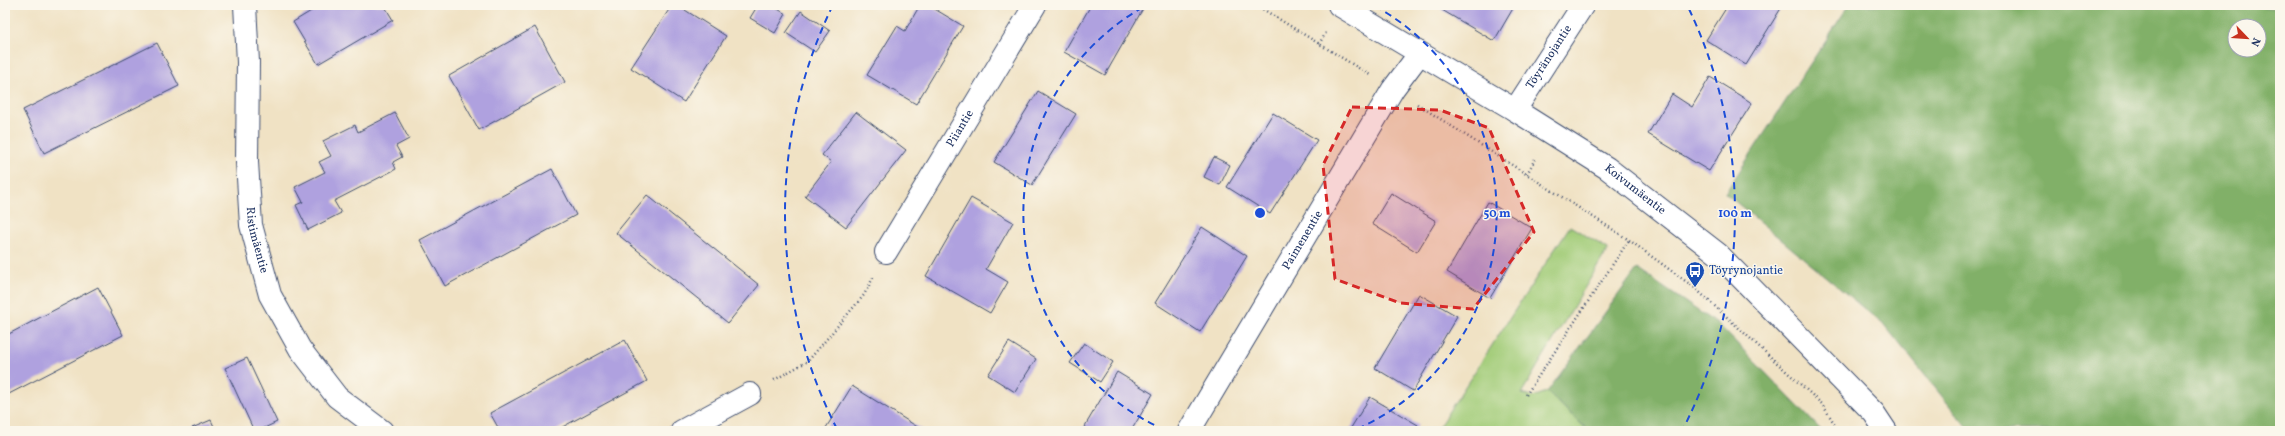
<svg xmlns="http://www.w3.org/2000/svg" width="2285" height="436" font-family="Vollkorn,serif">
<style>
.green{fill:#a2cc78;stroke:#5e7e6b}
.forest{fill:#81b068;stroke:#4e7063;fill-rule:evenodd}
.building{fill:#afa1df}
.lines{fill:none;stroke-linecap:round;stroke-linejoin:round}
.minor-casing{stroke:#3b4a6d;stroke-width:24}
.path{stroke:#3b4a6d;stroke-width:2.5;stroke-dasharray:1 3;stroke-linecap:butt}
.minor{stroke:#fff;stroke-width:22}
.marked{fill:#d62828;fill-opacity:0.2;stroke:#d62828;stroke-width:3;stroke-dasharray:8 5;stroke-linejoin:round}
.ring{fill:none;stroke:#1d4ed8;stroke-width:2;stroke-dasharray:7 5}
.labels{text-anchor:middle;dominant-baseline:central;stroke-width:3;stroke-linejoin:round;paint-order:stroke}
.street-label{font-size:12px;fill:#1b2f5e;stroke:#fbf7ec}
.transit-label{font-size:12px;fill:#164399;stroke:#fbf7ec;text-anchor:start}
.centre{fill:#1d4ed8;stroke:#fbf7ec;stroke-width:2}
.ring-label{font-size:12px;text-anchor:middle;font-weight:bold;fill:#1d4ed8;stroke:#fbf7ec;stroke-width:3;stroke-linejoin:round;paint-order:stroke}
</style>
<rect width="100%" height="100%" fill="#fbf7ec"/>
<filter id="ink" filterUnits="userSpaceOnUse"><feTurbulence type="fractalNoise" baseFrequency=".025" numOctaves="2"/><feDisplacementMap in="SourceGraphic" scale="8" xChannelSelector="R" yChannelSelector="G"/><feConvolveMatrix kernelMatrix="1 2 1 2 8 2 1 2 1" color-interpolation-filters="sRGB"/></filter>
<filter id="wash" filterUnits="userSpaceOnUse"><feTurbulence type="fractalNoise" baseFrequency=".012" numOctaves="4" result="noise"/><feDisplacementMap in="SourceGraphic" scale="16" xChannelSelector="R" yChannelSelector="G"/><feGaussianBlur stdDeviation="0.9" result="paint"/><feColorMatrix in="noise" values="0 0 0 0 0 0 0 0 0 0 0 0 0 0 0 0 0 1.4 0 .05"/><feComposite in="paint" operator="in"/></filter>
<g filter="url(#wash)">
<rect width="100%" height="100%" fill="#f0e2c4"/>
<path class="green" d="M 1570,226 L 1608,249 L 1521,394 L 1533,397 L 1547,392 L 1589,431 L 1436,431 Z"/>
<path class="forest" d="M 1849,5 L 2252,5 L 2280,9 L 2280,431 L 1970,431 L 1885,326 L 1725,193 ZM 2235,26 L 2259,26 L 2259,50 L 2235,50 Z
M 1637,269 L 1720,326 L 1822,431 L 1589,431 L 1547,392 Z"/>
<g id="blocks">
<path class="building" d="M 321,5 L 384,5 L 393,20 L 318,64 L 293,22 Z
M 672,5 L 677,5 L 726,36 L 684,102 L 631,68 Z
M 758,5 L 771,5 L 786,14 L 775,33 L 750,18 Z
M 920,5 L 928,5 L 963,26 L 916,104 L 867,75 L 897,26 L 905,31 Z
M 1091,5 L 1145,5 L 1105,75 L 1064,52 Z
M 1445,5 L 1515,5 L 1494,41 L 1442,10 Z
M 1728,5 L 1783,5 L 1746,65 L 1706,40 Z
M 801,11 L 830,31 L 815,52 L 786,33 Z
M 535,27 L 565,82 L 479,130 L 449,76 Z
M 157,43 L 179,86 L 44,153 L 23,110 Z
M 1710,77 L 1752,103 L 1709,171 L 1648,134 L 1672,94 L 1692,107 Z
M 1038,91 L 1076,114 L 1032,185 L 994,162 Z
M 856,112 L 906,150 L 846,227 L 805,196 L 831,162 L 822,155 Z
M 395,113 L 409,139 L 396,146 L 402,157 L 393,162 L 396,169 L 334,201 L 341,213 L 308,230 L 296,205 L 303,202 L 295,187 L 325,172 L 319,162 L 331,156 L 323,141 L 355,125 L 358,132 Z
M 1273,113 L 1317,140 L 1270,214 L 1227,187 Z
M 1214,157 L 1230,165 L 1220,185 L 1204,177 Z
M 552,169 L 576,215 L 445,286 L 420,240 Z
M 1391,193 L 1436,221 L 1417,252 L 1372,224 Z
M 647,195 L 759,285 L 728,323 L 616,233 Z
M 971,198 L 1013,222 L 986,269 L 1008,282 L 990,313 L 926,276 Z
M 1488,202 L 1532,228 L 1490,298 L 1447,272 Z
M 1202,227 L 1247,256 L 1200,332 L 1155,303 Z
M 98,287 L 123,335 L 5,396 L 5,336 Z
M 1419,294 L 1457,316 L 1413,391 L 1375,368 Z
M 625,340 L 647,381 L 555,431 L 500,431 L 490,413 Z
M 1009,342 L 1036,359 L 1015,392 L 988,375 Z
M 1084,343 L 1113,362 L 1100,382 L 1070,363 Z
M 247,358 L 277,422 L 258,431 L 254,431 L 225,368 Z
M 1117,372 L 1153,394 L 1131,431 L 1082,431 Z
M 852,386 L 924,431 L 824,431 Z
M 1370,397 L 1418,425 L 1414,431 L 1349,431 Z
M 211,420 L 216,431 L 193,431 L 192,428 Z"/>
</g>
</g>
<g filter="url(#ink)">
<use href="#blocks" fill-opacity="0" stroke="#3b4a6d" stroke-width="1"/>
<g class="lines">
<g class="minor-casing">
<g id="minor">
<path id="s1" d="M 245,5 L 248,62 L 247,162 L 251,225 L 270,295 L 300,349 L 337,397 L 382,431"/>
<path id="s2" d="M 1339,5 L 1515,110 L 1607,168 L 1718,254 L 1874,413 L 1886,431"/>
<path id="s3" d="M 1515,110 L 1583,5"/>
<path id="s4" d="M 886,252 L 1035,5"/>
<path d="M 682,431 L 750,394"/>
<path id="s5" d="M 1189,431 L 1393,89 L 1420,53"/>
</g>
</g>
<path class="path" d="M 1256,5 L 1370,75
M 1319,44 L 1327,31
M 1417,104 L 1629,240 L 1695,288 L 1822,404 L 1839,431
M 1527,174 L 1536,157
M 774,380 L 808,361 L 864,295 L 874,276
M 1526,395 L 1629,240"/>
<use href="#minor" class="minor"/>
</g>
</g>
<path class="marked" d="M 1352,107 L 1440,110 L 1489,128 L 1534,232 L 1473,309 L 1400,303 L 1335,279 L 1323,165 Z"/>
<g class="ring">
<path d="M1165 430A237 237 0 0 1 1145 6M1375 6A237 237 0 0 1 1355 430"/>
<path d="M837 429A475 475 0 0 1 831 9M1689 9A475 475 0 0 1 1683 429"/>
</g>
<defs>
<g id="bus-pin" transform="scale(1)"><path d="M0 17L-7.5 6A9.5 9.5 0 1 1 7.5 6Z" fill="#1a4fb4" stroke="#fbf7ec"/><path d="M-5-6H5V4H4V6H2V4H-2V6H-4V4H-5ZM-3.5-4V0h7V-4ZM-3.5 1.2v1.5H-2V1.2ZM2 1.2v1.5H3.5V1.2Z" fill="#fff"/></g>
</defs>
<g fill-rule="evenodd">
<use href="#bus-pin" x="1695" y="271"/>
</g>
<g class="labels">
<g class="street-label">
<text stroke="none"><textPath href="#s3" startOffset="63">Töyränojantie</textPath></text>
<text stroke="none"><textPath href="#s4" startOffset="144">Piiantie</textPath></text>
<text stroke="none"><textPath href="#s2" startOffset="349">Koivumäentie</textPath></text>
<text stroke="none"><textPath href="#s1" startOffset="236">Ristimäentie</textPath></text>
<text stroke="none"><textPath href="#s5" startOffset="222">Paimenentie</textPath></text>
</g>
<g class="transit-label">
<text x="1709" y="271">Töyrynojantie</text>
</g>
</g>
<circle cx="1260" cy="213" r="6" class="centre"/>
<g class="ring-label">
<text x="1497" y="217">50 m</text>
<text x="1735" y="217">100 m</text>
</g>
<rect width="2285" height="436" fill="none" stroke="#fbf7ec" stroke-width="20"/>
<g transform="translate(2247 38) rotate(115)"><circle r="19" fill="#fbf7ec" stroke="#a1a7b3"/>
<path d="M0-3L7 15L0 10L-7 15Z" fill="#c8321e"/>
<text y="-6" font-size="11" font-weight="bold" text-anchor="middle" fill="#1b2f5e">N</text>
</g>
</svg>
